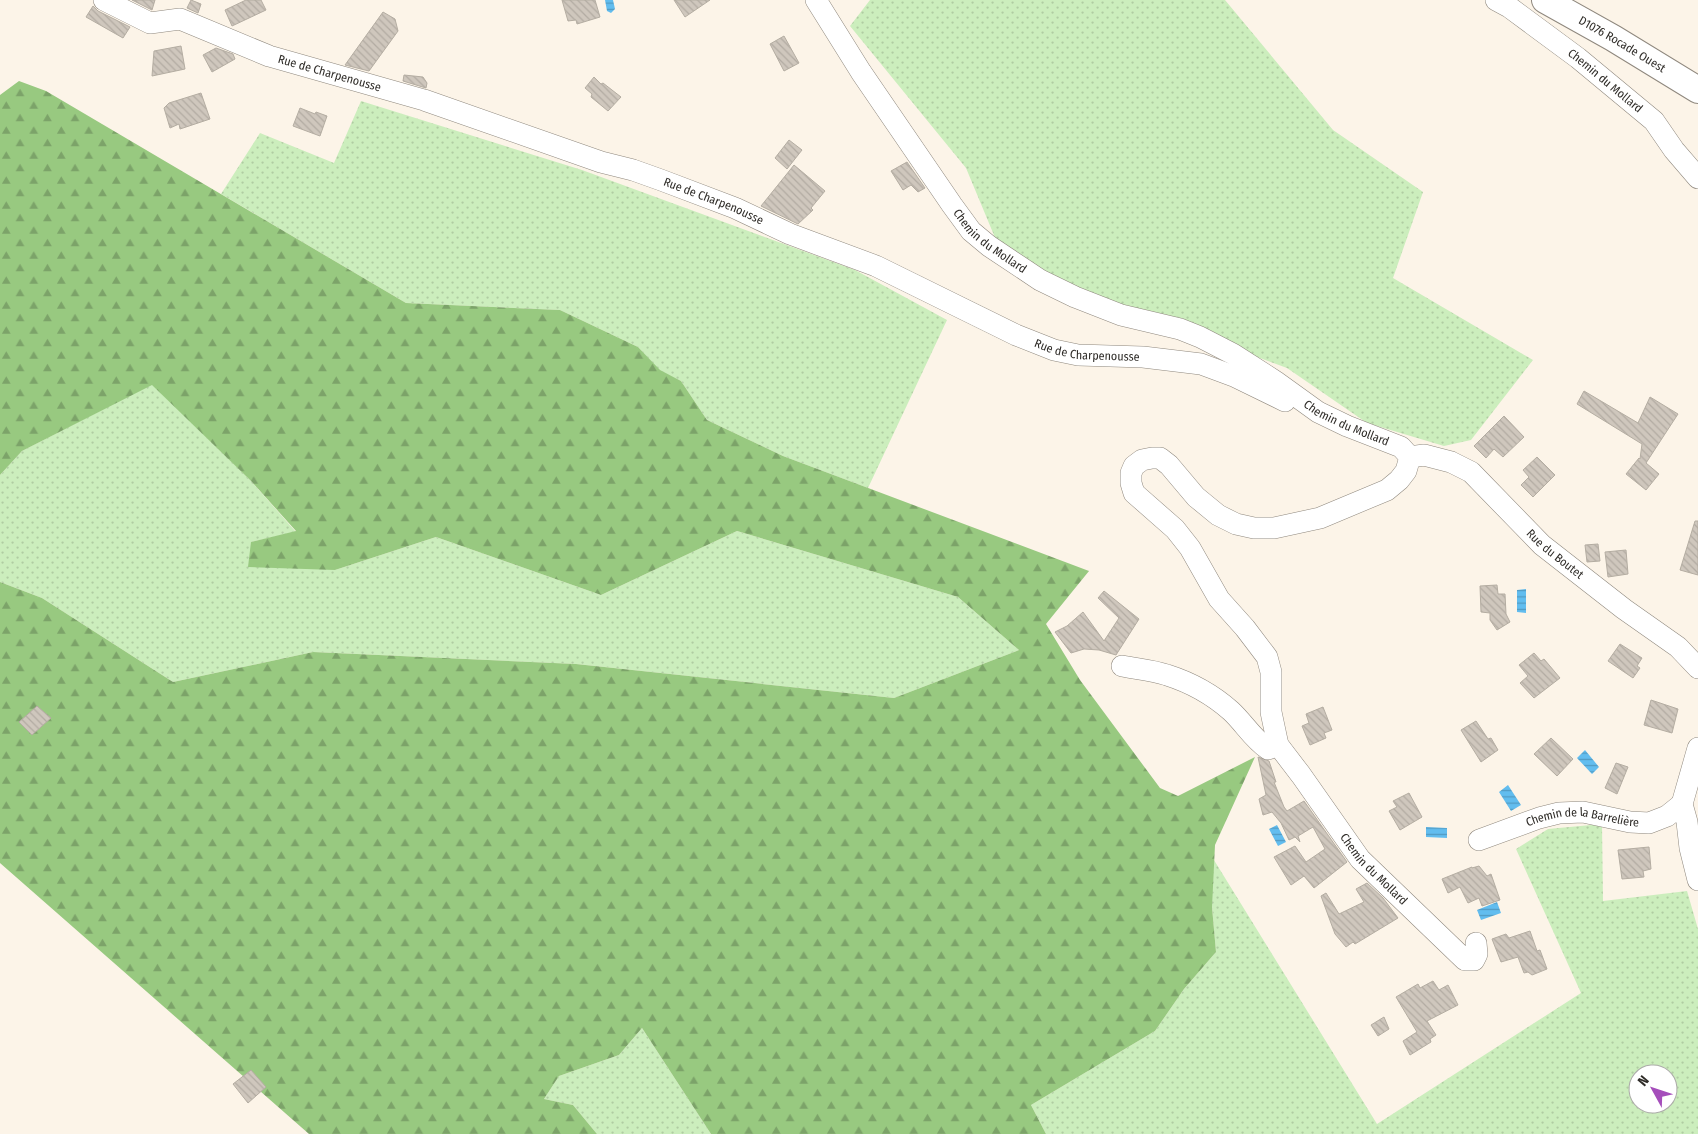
<svg xmlns="http://www.w3.org/2000/svg" width="1698" height="1134" font-family="'Fira Sans Condensed',sans-serif">
<style>
.grass{fill:url(#grass-dots);fill-rule:evenodd}
.forest{fill:url(#forest-firs)}
.water{fill:url(#water-rules)}
.building{fill:url(#building-back-hatch);stroke:#b4ada2}
.lines{fill:none;stroke-linecap:round;stroke-linejoin:round}
.minor-casing{stroke:#8f887e;stroke-width:22}
.major-casing{stroke:#8f887e;stroke-width:28}
.minor{stroke:#fff;stroke-width:21}
.major{stroke:#fff;stroke-width:26}
.labels{text-anchor:middle;dominant-baseline:central;stroke-width:4.5;stroke-linejoin:round;paint-order:stroke}
.street-label{font-size:12px;fill:#2f2c28;stroke:#fff}
</style>
<defs>
<pattern id="grass-dots" width="8" height="8" patternUnits="userSpaceOnUse" patternTransform="scale(1.25)"><rect width="8" height="8" fill="#cceebd"/><path d="M2 2h.1M6 6h.1" fill="none" stroke="#b0cca2" stroke-width="1.8" stroke-linecap="round"/></pattern>
<pattern id="forest-firs" width="22" height="20" patternUnits="userSpaceOnUse" patternTransform="scale(1.25)"><rect width="22" height="20" fill="#98c980"/><path d="M5 1l3.5 6h-7zM16 11l3.5 6h-7z" fill="#7ca369"/></pattern>
<pattern id="water-rules" width="6" height="5" patternUnits="userSpaceOnUse" patternTransform="scale(1.25)"><rect width="6" height="5" fill="#62bdef"/><path d="M0 2.5h6" fill="none" stroke="#519ac2"/></pattern>
<pattern id="building-back-hatch" width="6" height="6" patternUnits="userSpaceOnUse" patternTransform="scale(1.25)"><rect width="6" height="6" fill="#cfc7bd"/><path d="M-1 5l2 2M0 0l6 6M5-1l2 2" fill="none" stroke="#b2aba2"/></pattern>
</defs>
<rect width="100%" height="100%" fill="#fcf4e8"/>
<path class="grass" d="M 870,0 L 1225,0 L 1333,130 L 1423,192 L 1393,278 L 1533,360 L 1471,440 L 1444,446 L 1367,423 L 1287,368 L 1069,287 L 996,240 L 966,168 L 850,26 Z
M 361,101 L 582,170 L 855,270 L 947,320 L 868,488 L 783,456 L 707,420 L 681,381 L 660,371 L 638,347 L 560,310 L 406,303 L 221,194 L 260,133 L 334,163 Z
M 152,384 L 251,481 L 296,532 L 251,542 L 335,570 L 436,537 L 601,595 L 737,531 L 958,597 L 1019,650 L 894,698 L 576,664 L 313,652 L 173,682 L 42,598 L 0,582 L 0,475 L 22,451 Z
M 1602,824 L 1603,901 L 1687,891 L 1698,929 L 1698,1134 L 1046,1134 L 1031,1105 L 1155,1031 L 1184,989 L 1216,952 L 1212,907 L 1209,852 L 1377,1124 L 1581,993 L 1516,849 L 1548,829 ZM 1638,1074 L 1668,1074 L 1668,1104 L 1638,1104 Z
M 642,1028 L 711,1134 L 597,1134 L 573,1105 L 544,1099 L 559,1076 L 619,1055 Z"/>
<path class="forest" d="M 19,81 L 46,91 L 406,303 L 560,310 L 638,347 L 660,370 L 681,381 L 707,420 L 783,456 L 1089,571 L 1046,624 L 1080,680 L 1160,788 L 1178,796 L 1255,757 L 1215,845 L 1212,907 L 1216,952 L 1184,989 L 1155,1031 L 1031,1105 L 1046,1134 L 711,1134 L 642,1028 L 619,1055 L 559,1076 L 544,1099 L 573,1105 L 597,1134 L 309,1134 L 0,863 L 0,582 L 42,598 L 173,682 L 313,652 L 576,664 L 894,698 L 1019,650 L 958,597 L 737,531 L 601,595 L 436,537 L 335,570 L 248,567 L 251,542 L 296,531 L 251,481 L 152,385 L 22,451 L 0,475 L 0,95 Z"/>
<path class="water" d="M 605,0 L 613,0 L 615,9 L 611,13 L 607,11 Z
M 1526,589 L 1526,613 L 1517,612 L 1517,590 Z
M 1585,750 L 1599,767 L 1592,774 L 1577,758 Z
M 1508,785 L 1521,805 L 1511,811 L 1499,792 Z
M 1277,825 L 1286,842 L 1278,846 L 1269,829 Z
M 1426,827 L 1447,828 L 1447,838 L 1426,837 Z
M 1497,902 L 1501,913 L 1481,920 L 1477,910 Z"/>
<path class="building" d="M 132,0 L 155,0 L 152,10 Z
M 191,0 L 201,4 L 198,13 L 187,8 Z
M 246,0 L 261,0 L 266,10 L 232,26 L 225,10 Z
M 562,0 L 595,0 L 600,17 L 577,24 L 576,20 L 568,21 Z
M 674,0 L 710,0 L 685,17 Z
M 93,6 L 98,11 L 130,27 L 123,38 L 86,17 Z
M 383,12 L 395,19 L 398,31 L 369,71 L 345,65 Z
M 784,36 L 799,63 L 784,71 L 770,44 Z
M 181,46 L 185,69 L 152,76 L 154,51 Z
M 216,48 L 233,54 L 235,59 L 212,72 L 203,55 Z
M 404,75 L 423,77 L 427,83 L 426,88 L 403,81 Z
M 594,77 L 601,84 L 603,83 L 621,97 L 608,111 L 591,97 L 592,94 L 585,88 Z
M 201,93 L 210,119 L 180,129 L 179,124 L 170,128 L 164,108 L 169,103 Z
M 300,108 L 315,114 L 316,112 L 327,116 L 320,136 L 293,126 Z
M 789,140 L 802,150 L 787,169 L 775,158 Z
M 907,162 L 925,188 L 918,192 L 911,185 L 903,190 L 891,171 Z
M 794,165 L 825,191 L 811,208 L 813,210 L 798,224 L 761,206 Z
M 1584,391 L 1638,423 L 1650,397 L 1678,414 L 1646,463 L 1659,474 L 1646,490 L 1626,474 L 1639,458 L 1640,459 L 1642,444 L 1577,404 Z
M 1504,416 L 1524,437 L 1503,457 L 1494,449 L 1486,458 L 1474,446 Z
M 1537,457 L 1555,475 L 1533,497 L 1521,485 L 1529,477 L 1523,470 Z
M 1695,521 L 1698,521 L 1698,575 L 1680,570 Z
M 1598,544 L 1600,561 L 1587,562 L 1585,545 Z
M 1626,550 L 1628,574 L 1608,577 L 1605,552 Z
M 1497,585 L 1498,594 L 1505,594 L 1506,614 L 1510,622 L 1497,630 L 1490,620 L 1490,613 L 1481,612 L 1480,586 Z
M 1104,591 L 1139,619 L 1116,655 L 1099,650 L 1084,649 L 1071,653 L 1055,632 L 1067,626 L 1083,612 L 1104,641 L 1119,618 L 1098,598 Z
M 1620,644 L 1642,658 L 1637,666 L 1640,668 L 1633,678 L 1608,661 Z
M 1534,653 L 1541,661 L 1544,659 L 1560,678 L 1534,698 L 1520,683 L 1528,676 L 1519,665 Z
M 1651,700 L 1678,709 L 1672,733 L 1644,725 Z
M 37,706 L 51,718 L 32,735 L 19,722 Z
M 1323,707 L 1332,730 L 1324,733 L 1326,738 L 1310,745 L 1302,726 L 1309,723 L 1306,714 Z
M 1476,721 L 1488,739 L 1491,738 L 1498,750 L 1481,762 L 1461,730 Z
M 1551,738 L 1573,759 L 1557,776 L 1534,754 Z
M 1258,757 L 1269,761 L 1276,782 L 1274,782 L 1284,807 L 1287,811 L 1304,801 L 1347,862 L 1314,888 L 1304,876 L 1291,885 L 1274,857 L 1295,846 L 1306,862 L 1325,849 L 1313,827 L 1298,836 L 1300,842 L 1295,837 L 1289,840 L 1281,823 L 1272,812 L 1263,815 L 1259,799 L 1266,795 Z
M 1616,763 L 1628,767 L 1617,794 L 1605,788 Z
M 1409,793 L 1422,817 L 1400,830 L 1389,811 L 1397,807 L 1393,801 Z
M 1649,847 L 1651,869 L 1643,871 L 1644,877 L 1622,879 L 1618,850 Z
M 1479,866 L 1487,876 L 1491,874 L 1500,900 L 1482,906 L 1479,898 L 1468,903 L 1460,887 L 1448,893 L 1442,879 L 1472,867 L 1472,868 Z
M 1367,883 L 1383,898 L 1398,918 L 1355,944 L 1353,942 L 1346,947 L 1335,934 L 1321,896 L 1326,893 L 1339,914 L 1364,902 L 1356,889 Z
M 1530,931 L 1537,951 L 1540,950 L 1547,969 L 1532,975 L 1528,972 L 1524,973 L 1518,957 L 1501,962 L 1492,939 L 1506,934 L 1509,938 Z
M 1433,981 L 1439,990 L 1448,985 L 1458,1005 L 1427,1021 L 1436,1035 L 1430,1039 L 1431,1042 L 1410,1055 L 1403,1041 L 1417,1032 L 1396,997 L 1418,984 L 1420,988 Z
M 1384,1017 L 1389,1029 L 1378,1036 L 1371,1025 Z
M 251,1070 L 266,1087 L 248,1103 L 233,1084 Z"/>
<g class="lines">
<g class="minor-casing">
<g id="minor">
<path id="s1" d="M 104,0 L 150,23 L 180,19 L 269,56 L 424,100 L 601,162 L 633,170 L 661,180 L 735,208 L 790,234 L 876,266 L 1016,335 L 1054,350 L 1078,355 L 1143,357 L 1201,364 L 1236,377 L 1285,401"/>
<path id="s2" d="M 816,0 L 861,72 L 952,205 L 971,231 L 989,246 L 1040,280 L 1075,297 L 1121,315 L 1180,329 L 1200,337 L 1233,354 L 1275,381 L 1318,412 L 1347,426 L 1401,447 L 1410,457 L 1406,471 L 1399,480 L 1387,490 L 1320,518 L 1274,528 L 1254,528 L 1236,524 L 1218,515 L 1196,497 L 1169,465 L 1160,458 L 1152,458 L 1142,460 L 1134,466 L 1131,473 L 1131,483 L 1134,493 L 1175,529 L 1190,548 L 1219,599 L 1245,628 L 1267,657 L 1271,672 L 1271,712 L 1278,745 L 1301,775 L 1360,859 L 1465,960 L 1474,960 L 1477,954 L 1476,943"/>
<path id="s3" d="M 1496,0 L 1509,7 L 1578,58 L 1654,121 L 1674,150 L 1698,178"/>
<path id="s4" d="M 1410,457 L 1424,455 L 1451,462 L 1471,472 L 1542,545 L 1624,609 L 1678,647 L 1698,668"/>
<path d="M 1122,666 C 1137,669 1153,670 1167,675 C 1189,682 1213,695 1231,711 C 1244,723 1253,739 1268,749 L 1278,745"/>
<path d="M 1698,748 L 1682,804 L 1687,822 L 1690,848 L 1698,880"/>
<path id="s5" d="M 1479,840 L 1539,818 L 1559,813 L 1583,812 L 1630,822 L 1649,823 L 1667,816 L 1682,804"/>
</g>
</g>
<g class="major-casing">
<g id="major">
<path id="s6" d="M 1545,0 L 1613,38 L 1698,90"/>
</g>
</g>
<use href="#minor" class="minor"/>
<use href="#major" class="major"/>
</g>
<g class="labels">
<g class="street-label">
<text stroke="none"><textPath href="#s6" startOffset="89">D1076 Rocade Ouest</textPath></text>
<text stroke="none"><textPath href="#s1" startOffset="241">Rue de Charpenousse</textPath></text>
<text stroke="none"><textPath href="#s3" startOffset="136">Chemin du Mollard</textPath></text>
<text stroke="none"><textPath href="#s1" startOffset="646">Rue de Charpenousse</textPath></text>
<text stroke="none"><textPath href="#s2" startOffset="299">Chemin du Mollard</textPath></text>
<text stroke="none"><textPath href="#s1" startOffset="1051">Rue de Charpenousse</textPath></text>
<text stroke="none"><textPath href="#s2" startOffset="704">Chemin du Mollard</textPath></text>
<text stroke="none"><textPath href="#s4" startOffset="182">Rue du Boutet</textPath></text>
<text stroke="none"><textPath href="#s5" startOffset="108">Chemin de la Barrelière</textPath></text>
<text stroke="none"><textPath href="#s2" startOffset="1594">Chemin du Mollard</textPath></text>
</g>
</g>
<g transform="translate(1653 1089) rotate(310)"><circle r="24" fill="#ffffff" stroke="#acaba9"/>
<path d="M0-4L9 19L0 12L-9 19Z" fill="#a54ebb"/>
<text y="-8" font-size="14" font-weight="bold" text-anchor="middle" fill="#2f2c28">N</text>
</g>
</svg>
